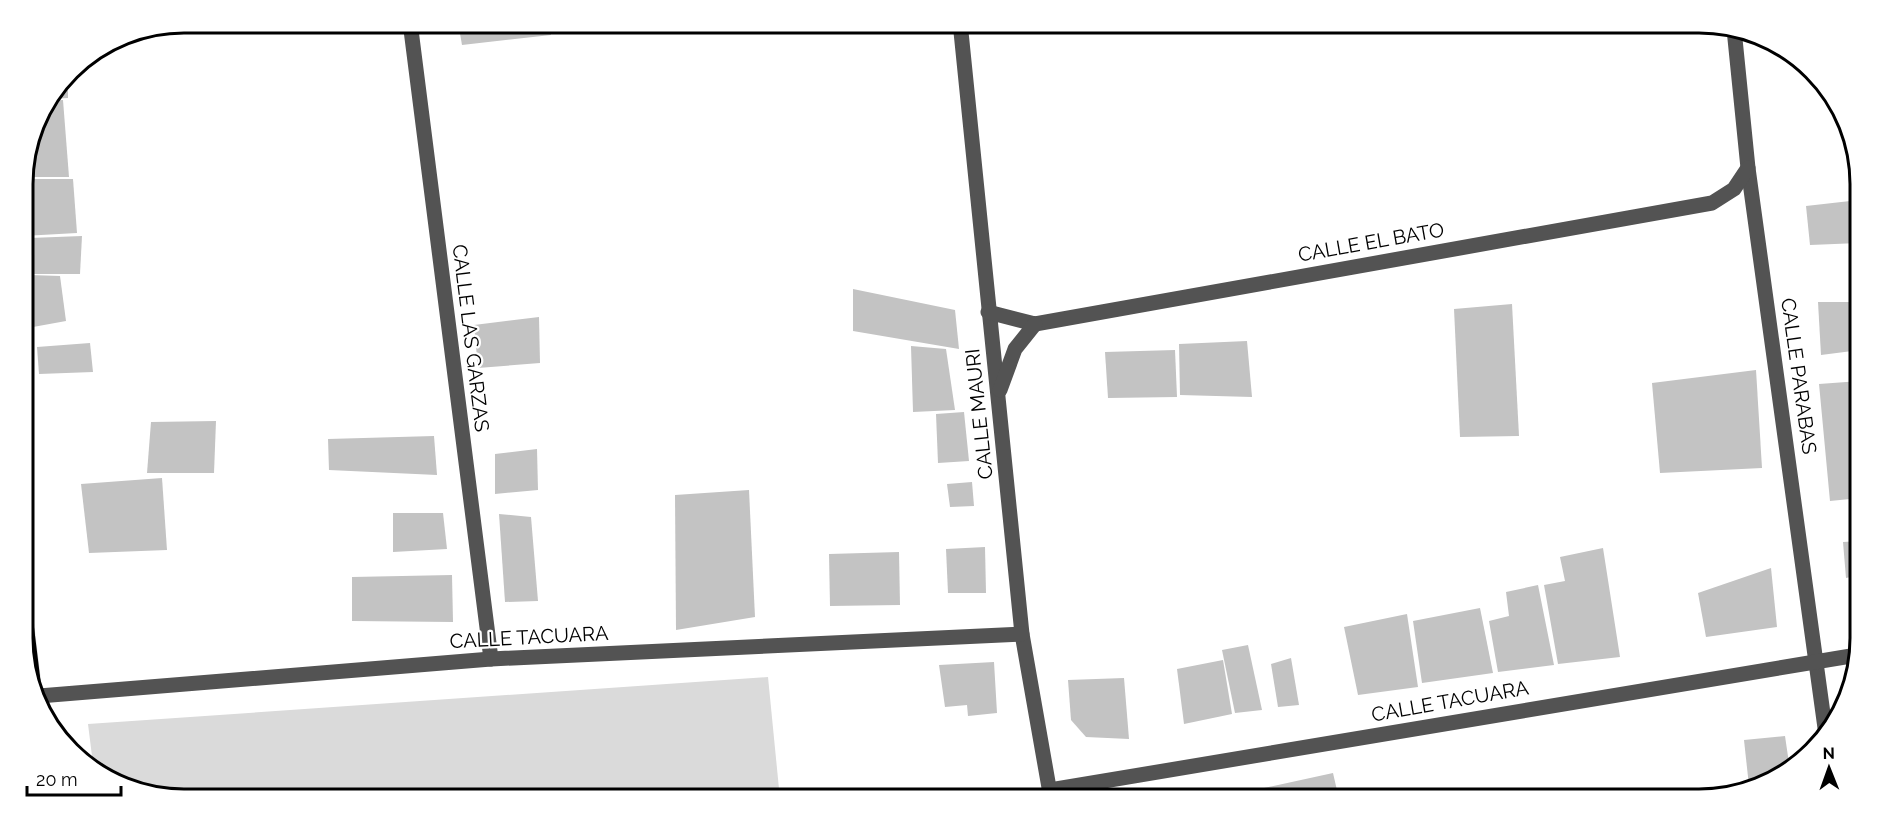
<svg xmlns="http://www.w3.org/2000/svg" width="1883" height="822" font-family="Raleway,sans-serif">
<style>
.green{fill:#dadada}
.building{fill:#c3c3c3}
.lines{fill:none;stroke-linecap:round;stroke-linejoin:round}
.major-casing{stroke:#dbdbdb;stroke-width:16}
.minor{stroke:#535353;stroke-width:15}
.major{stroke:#000;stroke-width:15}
.labels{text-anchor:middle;stroke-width:4.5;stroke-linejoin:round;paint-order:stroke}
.street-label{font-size:20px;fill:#000;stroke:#fff}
.rim{fill:none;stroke:#000;stroke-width:3}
</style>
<rect width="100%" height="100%" fill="#fff"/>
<!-- green -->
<polygon class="green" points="768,677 780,799 184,799 123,787 93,764 88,724"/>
<!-- building -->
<g class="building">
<polygon points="458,22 549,22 551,35 462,45"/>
<polygon points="68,75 68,98 49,99"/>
<polygon points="63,100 69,177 23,177 39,112 48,101"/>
<polygon points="23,179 73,179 77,233 23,236"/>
<polygon points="1859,200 1859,243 1810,245 1806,206"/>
<polygon points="82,236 80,274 34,274 30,238"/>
<polygon points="30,275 60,276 66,321 33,327"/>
<polygon points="853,289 955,310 959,349 853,331"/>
<polygon points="1818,302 1859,302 1860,350 1821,355"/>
<polygon points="1512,304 1519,436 1460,437 1454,309"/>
<polygon points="539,317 540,363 478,368 474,325"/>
<polygon points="1247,341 1252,397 1180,395 1179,344"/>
<polygon points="90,343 93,372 39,374 37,347"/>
<polygon points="911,346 946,349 955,410 913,412"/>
<polygon points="1175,350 1177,397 1108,398 1105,352"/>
<polygon points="1756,370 1762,468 1660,473 1652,383"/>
<polygon points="1860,381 1860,498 1830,501 1819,384"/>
<polygon points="964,412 969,461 938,463 936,414"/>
<polygon points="216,421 214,473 147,473 151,422"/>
<polygon points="434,436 437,475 329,470 328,439"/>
<polygon points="537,449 538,490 495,494 495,454"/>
<polygon points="162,478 167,550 89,553 81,484"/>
<polygon points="972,482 974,506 950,507 947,484"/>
<polygon points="749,490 755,617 676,630 675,495"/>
<polygon points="393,513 443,513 447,549 393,552"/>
<polygon points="499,514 531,517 538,601 505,602"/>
<polygon points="1860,541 1860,575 1846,578 1843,542"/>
<polygon points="985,547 986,593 948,593 946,549"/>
<polygon points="1603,548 1620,657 1558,664 1544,585 1565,581 1560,557"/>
<polygon points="899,552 900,605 830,606 829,554"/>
<polygon points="1771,568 1777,627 1706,637 1698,593"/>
<polygon points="452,575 453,622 352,621 352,577"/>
<polygon points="1538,585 1554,665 1498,672 1489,621 1509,616 1506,592"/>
<polygon points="1480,608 1493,673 1422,683 1413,621"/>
<polygon points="1407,614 1418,687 1358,695 1344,627"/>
<polygon points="1248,645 1262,710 1235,713 1222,650"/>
<polygon points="1291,658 1299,705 1278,707 1271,664"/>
<polygon points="1223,660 1232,714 1184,724 1177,669"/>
<polygon points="994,662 997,713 968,716 967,705 945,707 939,665"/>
<polygon points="1124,678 1129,739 1086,737 1071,720 1068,680"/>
<polygon points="1785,736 1790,770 1749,786 1744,740"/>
<polygon points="1333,773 1339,799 1266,799 1264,788"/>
<polygon points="1258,789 1260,799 1208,799 1208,798"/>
</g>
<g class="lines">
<defs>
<polyline id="major" points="24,607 33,681"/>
</defs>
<!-- major casing -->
<use href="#major" class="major-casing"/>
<!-- minor -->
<g class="minor">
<polyline points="410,22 491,659"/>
<polyline points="960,22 1022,634 1051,799"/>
<polyline points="1734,29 1748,168 1825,728"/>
<polyline points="988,312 1035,324 1712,203 1734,189 1748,168"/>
<polyline points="1000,390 1015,349 1035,324"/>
<polyline points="39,696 491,659 1022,634"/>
<polyline points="1050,790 1857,655"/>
</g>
<!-- major -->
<use href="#major" class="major"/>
</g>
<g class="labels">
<!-- street labels -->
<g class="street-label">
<text transform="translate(1371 242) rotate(-10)" y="7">CALLE EL BATO</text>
<text transform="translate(471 338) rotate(83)" y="7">CALLE LAS GARZAS</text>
<text transform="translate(1799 376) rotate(82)" y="7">CALLE PARABAS</text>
<text transform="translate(979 414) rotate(-96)" y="7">CALLE MAURI</text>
<text transform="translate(529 637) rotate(-3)" y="7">CALLE TACUARA</text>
<text transform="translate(1450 701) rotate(-10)" y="7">CALLE TACUARA</text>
</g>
</g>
<!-- crop -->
<path d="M0 0H1883V822H0ZM184 33H1699A151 151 0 0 1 1850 184V638A151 151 0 0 1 1699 789H184A151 151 0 0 1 33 638V184A151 151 0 0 1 184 33Z" fill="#fff" fill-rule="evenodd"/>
<path class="rim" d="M184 33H1699A151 151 0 0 1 1850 184V638A151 151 0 0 1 1699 789H184A151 151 0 0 1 33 638V184A151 151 0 0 1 184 33Z"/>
<!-- north arrow -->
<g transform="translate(1829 768) rotate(359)" stroke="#ffffff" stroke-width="4.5" paint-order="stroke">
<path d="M0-4.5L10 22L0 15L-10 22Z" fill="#000000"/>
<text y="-9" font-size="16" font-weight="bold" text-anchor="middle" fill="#000000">N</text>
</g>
<!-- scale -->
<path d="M27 786v9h94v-9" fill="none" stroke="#000000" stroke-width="3"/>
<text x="36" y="786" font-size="18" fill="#000000" stroke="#ffffff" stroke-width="4.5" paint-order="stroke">20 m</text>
</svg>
